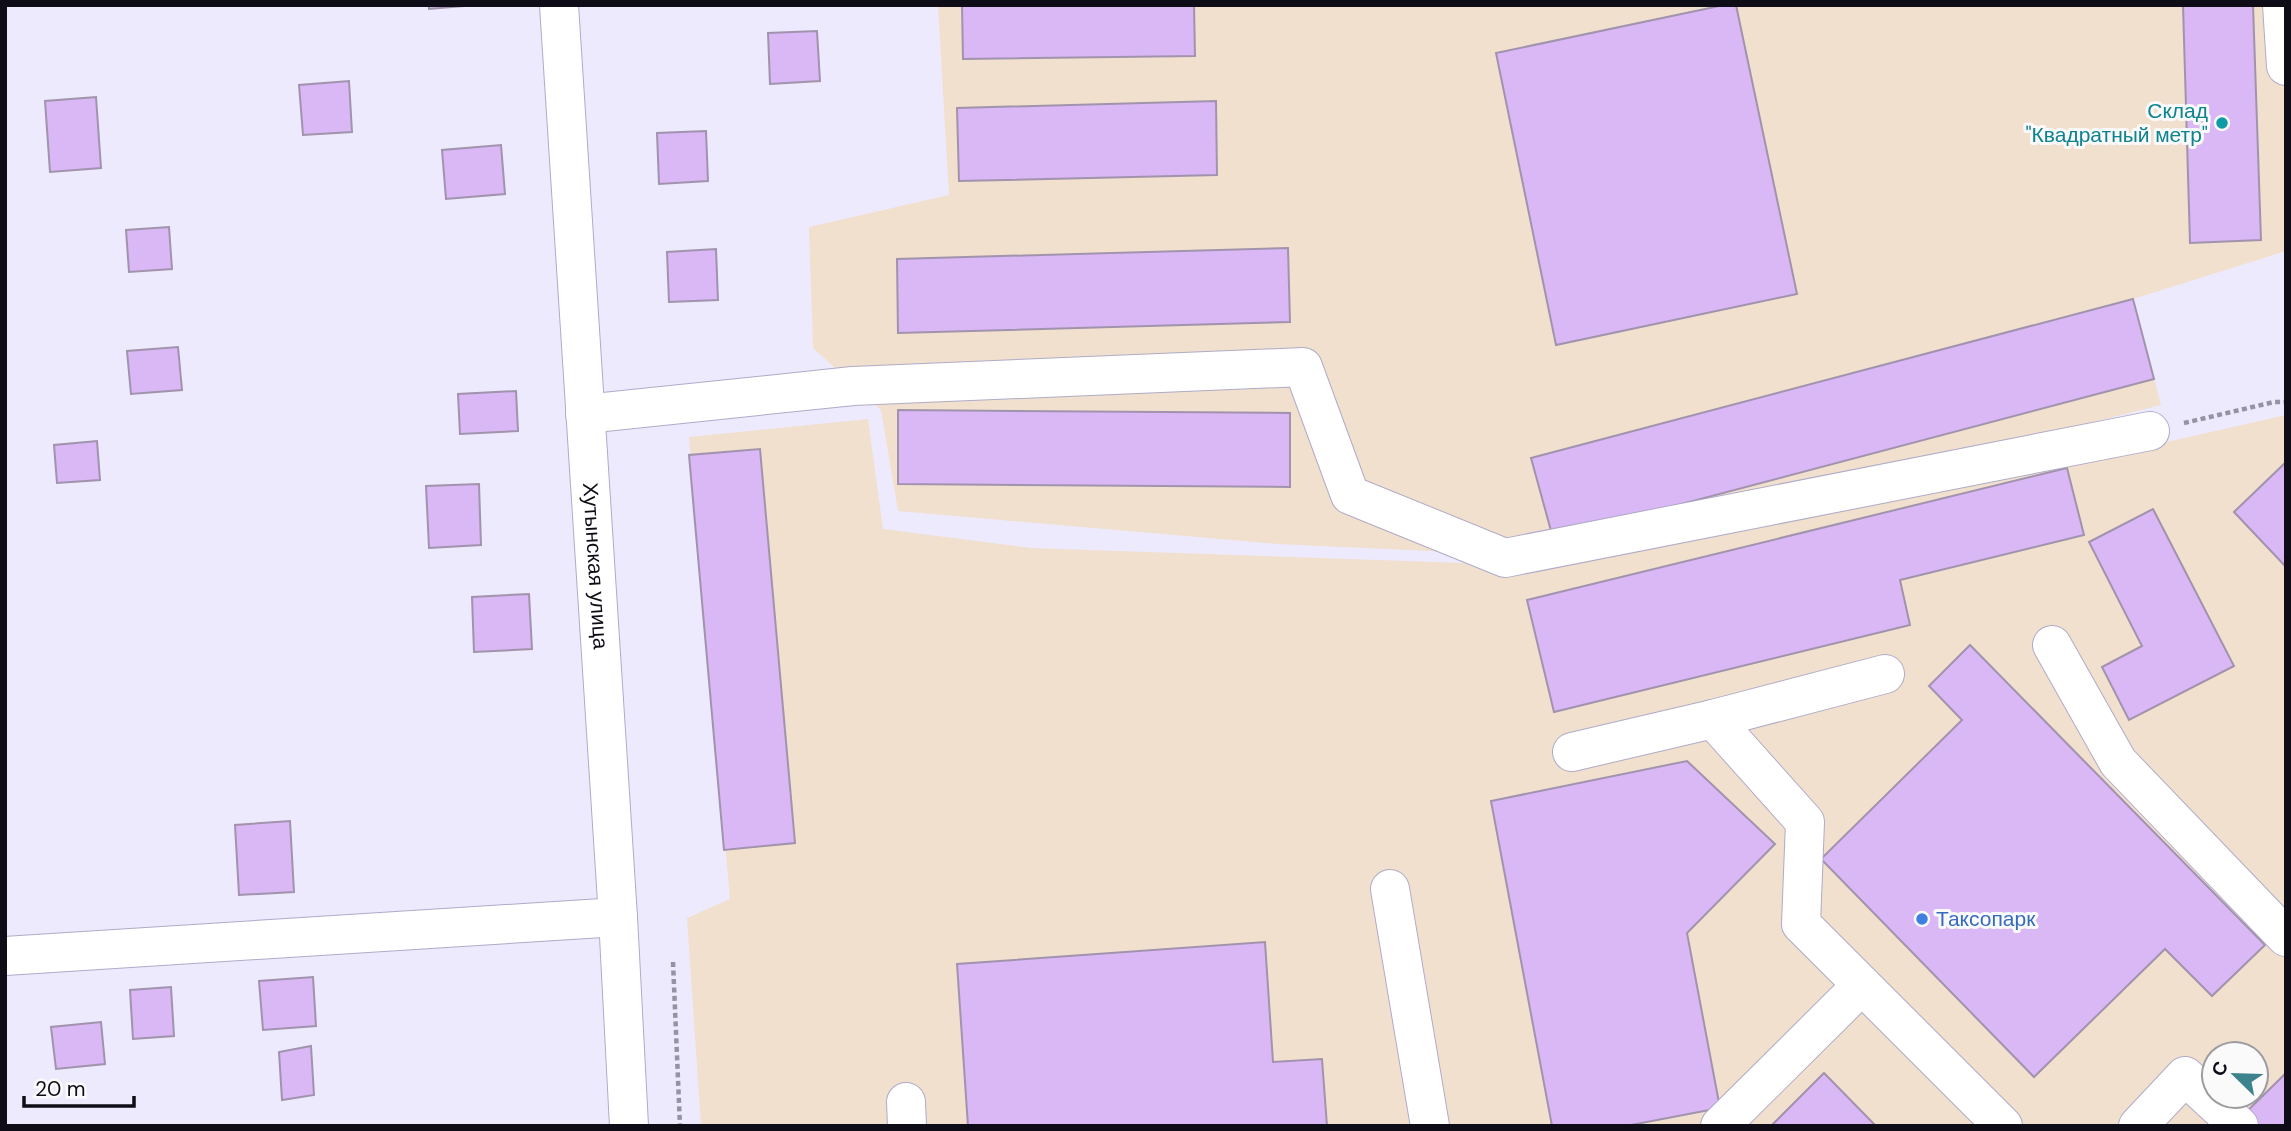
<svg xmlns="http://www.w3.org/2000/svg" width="2291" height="1131" font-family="'DM Sans',sans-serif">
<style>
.industrial{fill:#f1e0ce;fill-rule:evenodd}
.building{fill:#dab7f5;stroke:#a193ad;stroke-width:2}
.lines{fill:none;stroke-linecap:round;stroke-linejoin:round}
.minor-casing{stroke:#afabc8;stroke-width:40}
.path{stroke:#9593a2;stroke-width:4.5;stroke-dasharray:5 3.5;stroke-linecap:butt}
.minor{stroke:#fff;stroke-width:38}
.culture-dot{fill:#0f9aa8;stroke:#fafafa;stroke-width:2.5}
.shop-dot{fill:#3f7fe0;stroke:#fafafa;stroke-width:2.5}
.labels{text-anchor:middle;stroke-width:6;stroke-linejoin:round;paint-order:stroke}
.culture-label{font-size:21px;fill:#0d838f;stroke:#fafafa;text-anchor:end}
.street-label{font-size:21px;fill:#0e0c16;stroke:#fafafa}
.shop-label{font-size:21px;fill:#366cbe;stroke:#fafafa;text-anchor:start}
</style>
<rect width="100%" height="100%" fill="#edeafd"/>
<!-- industrial -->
<g class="industrial">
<polygon points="938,5 2286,5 2286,251 2133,299 2161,405 1558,557 1278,544 898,511 881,410 813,348 809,227 949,195"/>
<path d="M2286 415V1126H701L687 918 730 899 689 437 868 419 883 529 1031 548 1464 563 1500 577 1785 517 2158 444ZM2214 1054H2256V1096H2214Z"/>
</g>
<!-- building -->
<g class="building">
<polygon points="429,5 476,5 429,9"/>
<polygon points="962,5 1194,5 1195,56 963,59"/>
<polygon points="1724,5 1736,5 1797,294 1556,345 1496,53"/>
<polygon points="2183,5 2253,5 2261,240 2190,243"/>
<polygon points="817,31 820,81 770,84 768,33"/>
<polygon points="349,81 352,132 303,135 299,85"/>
<polygon points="96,97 101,168 50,172 45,101"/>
<polygon points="1216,101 1217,175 959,181 957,108"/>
<polygon points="706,131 708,181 659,184 657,133"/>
<polygon points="501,145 505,194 446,199 442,150"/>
<polygon points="169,227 172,269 129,272 126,230"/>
<polygon points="1288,248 1290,322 898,333 897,259"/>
<polygon points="716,249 718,300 669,302 667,252"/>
<polygon points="2133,299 2154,379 1553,538 1531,458"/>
<polygon points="178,347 182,390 131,394 127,351"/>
<polygon points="516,391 518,431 460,434 458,394"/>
<polygon points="898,410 1290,413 1290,487 898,484"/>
<polygon points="97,441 100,480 57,483 54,445"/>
<polygon points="760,449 795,843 724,850 689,455"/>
<polygon points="2285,463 2286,464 2286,567 2234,512"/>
<polygon points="2067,468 2084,535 1900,580 1910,625 1554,712 1527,600"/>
<polygon points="479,484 481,545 429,548 426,486"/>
<polygon points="2153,509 2234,666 2129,720 2102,667 2142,646 2089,542"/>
<polygon points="529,594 532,649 474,652 472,597"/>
<polygon points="1970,645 2265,945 2212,996 2165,949 2034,1077 1821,859 1962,720 1929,686"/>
<polygon points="1687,761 1775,844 1687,933 1720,1108 1626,1126 1552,1126 1491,801"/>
<polygon points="290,821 294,892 239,895 235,825"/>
<polygon points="1265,942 1273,1062 1322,1059 1327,1126 968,1126 957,964"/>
<polygon points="313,977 316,1026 263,1030 259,981"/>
<polygon points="171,987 174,1036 133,1039 130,990"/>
<polygon points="101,1022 105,1064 56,1069 51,1027"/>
<polygon points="311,1046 314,1095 282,1100 279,1052"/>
<polygon points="1824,1073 1876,1126 1771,1126"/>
<polygon points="2286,1073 2286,1126 2232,1126"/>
</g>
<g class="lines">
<defs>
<g id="minor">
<path id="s1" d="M559 5 618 917 629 1126"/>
<polyline points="2282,5 2286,66"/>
<polyline points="585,414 853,386 1303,367 1350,495 1505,558 2150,431"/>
<polyline points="2052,645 2118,762 2286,937"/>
<polyline points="1713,719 1805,822 1801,924 2003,1126"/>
<polyline points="1572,752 1713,719 1885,674"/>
<polyline points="1390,889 1430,1126"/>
<polyline points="5,956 618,917"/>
<polyline points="906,1102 907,1126"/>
<polyline points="1720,1126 1862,985"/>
<polyline points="2138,1126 2185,1076 2239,1126"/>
</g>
</defs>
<!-- minor casing -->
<use href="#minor" class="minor-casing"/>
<!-- path -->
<g class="path">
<polyline points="2184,423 2274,402 2286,402"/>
<polyline points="673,962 680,1126"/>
</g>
<!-- minor -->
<use href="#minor" class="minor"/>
</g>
<!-- markers -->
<circle class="culture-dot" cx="2222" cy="123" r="7"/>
<circle class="shop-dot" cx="1922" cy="919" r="7"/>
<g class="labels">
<!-- culture labels -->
<g class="culture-label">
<text x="2208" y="118">Склад<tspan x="2208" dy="24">"Квадратный метр"</tspan></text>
</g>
<!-- street labels -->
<g class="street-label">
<text dy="7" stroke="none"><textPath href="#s1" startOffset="562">Хутынская улица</textPath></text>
</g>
<!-- shop labels -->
<g class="shop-label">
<text x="1936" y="926">Таксопарк</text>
</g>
</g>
<!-- border -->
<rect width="2291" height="1131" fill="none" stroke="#0e0c16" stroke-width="14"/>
<!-- north arrow -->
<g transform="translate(2235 1075) rotate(293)"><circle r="33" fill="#fafafa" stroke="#9c9b9f" stroke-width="2"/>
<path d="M0-5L12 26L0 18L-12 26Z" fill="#3d838d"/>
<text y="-10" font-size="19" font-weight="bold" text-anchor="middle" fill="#0e0c16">С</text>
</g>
<!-- scale -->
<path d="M24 1096v10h110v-10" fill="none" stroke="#0e0c16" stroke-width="3.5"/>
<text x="35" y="1096" font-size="21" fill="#0e0c16" stroke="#fafafa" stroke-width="5" paint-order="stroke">20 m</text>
</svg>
